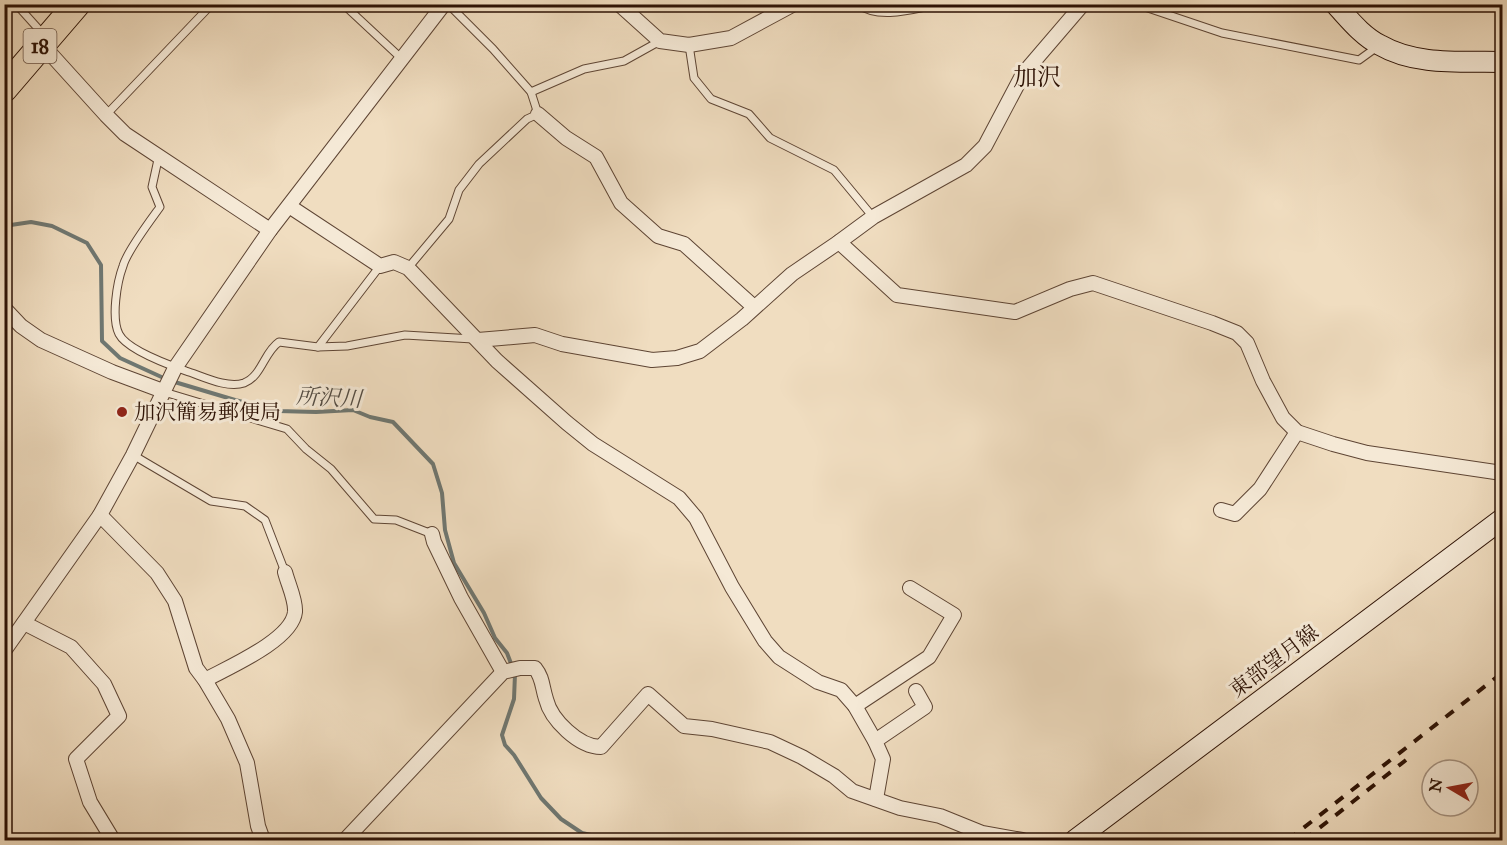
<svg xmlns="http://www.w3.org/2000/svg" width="1507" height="845" font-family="'IM FELL Great Primer','Noto Serif JP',serif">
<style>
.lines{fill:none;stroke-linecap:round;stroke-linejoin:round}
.stream{stroke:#6f7771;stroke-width:4}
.lane-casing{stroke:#5e4534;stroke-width:9}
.street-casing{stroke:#5e4534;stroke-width:16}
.secondary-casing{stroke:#2d1205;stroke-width:22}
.highway-casing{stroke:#2d1205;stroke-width:28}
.lane{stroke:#f5e9d6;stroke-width:7}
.street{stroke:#f5e9d6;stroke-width:14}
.secondary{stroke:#f5e9d6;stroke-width:20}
.highway{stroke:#f0ddc0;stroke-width:26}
.rail{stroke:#2d1205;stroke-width:4;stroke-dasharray:10 10;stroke-linecap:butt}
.poi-dot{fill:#8f2418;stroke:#f5e9d6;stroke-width:2}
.labels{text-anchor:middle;stroke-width:6;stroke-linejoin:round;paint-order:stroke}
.shield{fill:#f5e9d6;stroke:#695244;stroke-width:1.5}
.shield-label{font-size:20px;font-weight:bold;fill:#2d1205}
.poi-label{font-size:21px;fill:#2d1205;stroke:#f5e9d6;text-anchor:start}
.street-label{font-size:21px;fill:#2d1205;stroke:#f5e9d6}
.water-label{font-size:22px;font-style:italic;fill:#544d44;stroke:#f5e9d6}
.quarter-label{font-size:24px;fill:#2d1205;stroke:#f5e9d6}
</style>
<rect width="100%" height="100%" fill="#f0ddc0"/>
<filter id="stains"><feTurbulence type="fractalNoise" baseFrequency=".00333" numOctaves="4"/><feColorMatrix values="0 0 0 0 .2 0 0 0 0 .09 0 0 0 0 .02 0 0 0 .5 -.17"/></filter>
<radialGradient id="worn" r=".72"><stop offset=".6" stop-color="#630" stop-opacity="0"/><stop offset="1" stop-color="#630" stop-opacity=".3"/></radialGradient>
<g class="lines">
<!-- stream -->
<g class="stream">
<polyline points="4,226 31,222 52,226 87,243 101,265 102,341 120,358 168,380 235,400 278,411 316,412 353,410 370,417 393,422 433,464 442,493 445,530 454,563 484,613 495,638 507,653 515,674 514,699 502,735 505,745 514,755 541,798 561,819 582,833 613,840"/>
<polyline points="639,840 641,840"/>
</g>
<defs>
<g id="lane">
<polyline points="16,4 43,34"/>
<polyline points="343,4 402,59"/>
<path d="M858 4C879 21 917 8 941 4"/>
<polyline points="1136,4 1222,33 1359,60 1377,47"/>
<polyline points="689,45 694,78 711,99 749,114 770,138 834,170 873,217"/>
<polyline points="531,92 584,69 624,61 660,41"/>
<polyline points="106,115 212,4"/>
<path d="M159 155 152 187 160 207C150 221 127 251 123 266 117 282 111 318 119 334 127 350 169 365 186 371 202 376 227 389 244 383 262 376 264 352 279 342L318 347 380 266"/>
<polyline points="408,268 449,219 459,190 479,164 527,119 538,114 531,92 493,49 448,4"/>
<polyline points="318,347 347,346 405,335 473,339"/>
<polyline points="164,392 287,429 306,449 331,469 374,519 396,520 432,534"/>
<polyline points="133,455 211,501 245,506 265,520 285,572"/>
</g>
<g id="street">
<polyline points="619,4 660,41 689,45 731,38 794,4"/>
<polyline points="47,38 48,51 106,115 125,134 270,230"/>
<polyline points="538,114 566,138 596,157 621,203 658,236 684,244 754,307"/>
<polyline points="289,206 380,266 394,262 408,268 497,361 567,423 593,444 679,498 696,518 732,587 765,641 779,657 818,682 841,690 855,706 875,741 883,759 876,799"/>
<polyline points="839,242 897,295 1015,312 1070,289 1093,283 1212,323 1237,333 1247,343 1263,381 1283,418 1297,432 1333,444 1367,453 1502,473"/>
<polyline points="4,308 21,326 41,340 112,372 163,391"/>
<polyline points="478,340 535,335 562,344 652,360 677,358 700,351 742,319 792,274 839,242 873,217 966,165 985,146 1023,74 1083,4"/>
<polyline points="1221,510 1235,514 1260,489 1297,432"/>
<polyline points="100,515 157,573 175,601 196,668 205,680 228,719 247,763 258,826 263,840"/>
<polyline points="432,534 434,542 461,598 503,672"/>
<polyline points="24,623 71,647 104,684 119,716 76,759 90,802 113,840"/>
<polyline points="4,651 100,515 133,455 175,368 270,230 444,4"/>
<path d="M205 680C229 667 292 640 295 612 296 600 288 584 285 572"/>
<polyline points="855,706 929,657 954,615 910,588"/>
<polyline points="875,741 925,707 916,691"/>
<path d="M345 840 503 672 520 668H535C543 678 542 687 546 699 551 720 579 747 601 747L648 694 684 726 712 729 770 742 802 757 834 776 852 791 900 808 940 816 982 833 1022 840"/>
</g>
<g id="secondary">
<path d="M1335 4C1349 19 1362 36 1380 45 1416 66 1462 61 1502 62"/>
<polyline points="1075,840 1502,519"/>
</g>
<polyline id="highway" points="4,89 77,4"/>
</defs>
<!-- lane casing -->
<use href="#lane" class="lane-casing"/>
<!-- street casing -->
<use href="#street" class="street-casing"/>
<!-- secondary casing -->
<use href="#secondary" class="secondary-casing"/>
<!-- highway casing -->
<use href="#highway" class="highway-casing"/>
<!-- lane -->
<use href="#lane" class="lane"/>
<!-- street -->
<use href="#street" class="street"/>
<!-- secondary -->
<use href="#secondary" class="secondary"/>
<!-- highway -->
<use href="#highway" class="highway"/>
<!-- rail -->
<g class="rail">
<polyline points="1288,840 1502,673"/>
<polyline points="1304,840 1406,760"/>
</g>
</g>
<!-- markers -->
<circle class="poi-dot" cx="122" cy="412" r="6"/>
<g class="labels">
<!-- shield labels -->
<rect class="shield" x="23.5" y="29" width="33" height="34" rx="4.5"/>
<g class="shield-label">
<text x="40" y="53">18</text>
</g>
<!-- poi labels -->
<g class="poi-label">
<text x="134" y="419">加沢簡易郵便局</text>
</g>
<!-- street labels -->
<g class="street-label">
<text transform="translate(1274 661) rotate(-37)" y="7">東部望月線</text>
</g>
<!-- water labels -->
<g class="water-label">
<text transform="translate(329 397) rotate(3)" y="8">所沢川</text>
</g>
<!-- quarter labels -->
<g class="quarter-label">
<text x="1037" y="85">加沢</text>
</g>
</g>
<!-- margin -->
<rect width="1507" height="845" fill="none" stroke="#f0ddc0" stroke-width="24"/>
<rect x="6" y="6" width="1495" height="833" fill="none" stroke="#2d1205" stroke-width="3"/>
<rect x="12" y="12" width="1483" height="821" fill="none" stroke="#2d1205" stroke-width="1.5"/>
<!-- north arrow -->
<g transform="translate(1450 788) rotate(280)"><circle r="28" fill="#f5e9d6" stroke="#a59382" stroke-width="1.5"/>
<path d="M0-4.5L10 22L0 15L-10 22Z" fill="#8f2418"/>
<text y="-9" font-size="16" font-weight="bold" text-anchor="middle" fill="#2d1205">N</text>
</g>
<rect width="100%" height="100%" filter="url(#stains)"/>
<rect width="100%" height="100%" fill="url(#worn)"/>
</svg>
